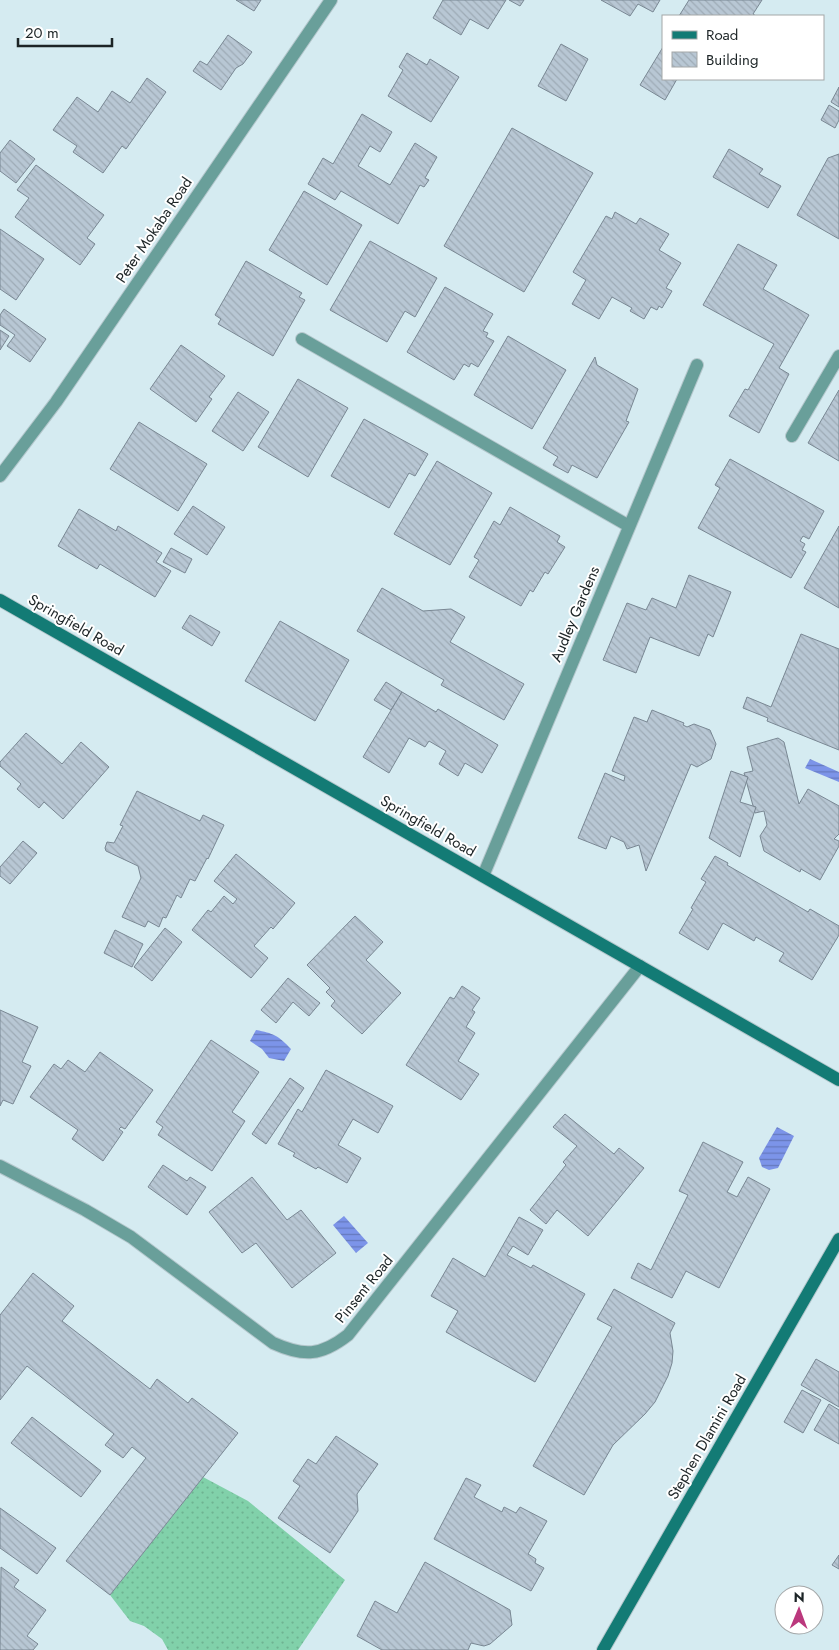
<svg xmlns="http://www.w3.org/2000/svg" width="839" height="1650" font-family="Jost,sans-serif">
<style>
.grass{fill:url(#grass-dots)}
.water{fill:url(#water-rules)}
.building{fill:url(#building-back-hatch);stroke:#798793}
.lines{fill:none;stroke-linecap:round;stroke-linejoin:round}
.lane-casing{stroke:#b4c7cc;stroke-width:14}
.street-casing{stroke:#b4c7cc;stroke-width:14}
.secondary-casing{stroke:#b4c7cc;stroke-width:14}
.lane{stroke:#699f9a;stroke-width:12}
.street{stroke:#699f9a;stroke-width:12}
.secondary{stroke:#137b75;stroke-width:12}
.labels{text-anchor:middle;stroke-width:4;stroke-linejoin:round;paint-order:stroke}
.street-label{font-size:15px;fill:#1c2426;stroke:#fff}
</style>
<defs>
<pattern id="grass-dots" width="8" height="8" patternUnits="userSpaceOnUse" patternTransform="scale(1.25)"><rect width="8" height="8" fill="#81d1aa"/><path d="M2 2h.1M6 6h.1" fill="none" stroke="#6fb392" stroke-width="1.8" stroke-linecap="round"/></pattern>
<pattern id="water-rules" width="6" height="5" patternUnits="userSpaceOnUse" patternTransform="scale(1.25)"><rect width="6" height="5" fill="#7c94e9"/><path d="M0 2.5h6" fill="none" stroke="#6579bd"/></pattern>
<pattern id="building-back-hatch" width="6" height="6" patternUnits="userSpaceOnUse" patternTransform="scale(1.25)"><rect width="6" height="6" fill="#b8c7d4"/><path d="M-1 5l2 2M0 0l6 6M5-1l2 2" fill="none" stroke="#9eabb6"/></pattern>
</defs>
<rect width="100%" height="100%" fill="#d5ebf1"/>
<!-- grass -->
<polygon class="grass" points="203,1477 248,1501 345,1580 298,1650 168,1650 162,1639 144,1626 130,1621 110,1595"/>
<!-- water -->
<g class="water">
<polygon points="810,759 839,772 839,782 805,768"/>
<path d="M256 1030C273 1033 279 1036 291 1049L284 1061 269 1058 262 1049 250 1041Z"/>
<polygon points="777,1127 794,1136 778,1168 769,1170 762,1167 759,1158"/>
<polygon points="344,1216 368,1243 356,1253 333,1225"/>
</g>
<!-- building -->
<g class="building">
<polygon points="236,0 261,0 254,11"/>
<polygon points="443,0 506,0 488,29 470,19 461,35 433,18"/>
<polygon points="509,0 524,0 520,6"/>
<polygon points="601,0 660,0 653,12 638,4 630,16"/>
<polygon points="689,0 762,0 753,14 756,16 679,16"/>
<polygon points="228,35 252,52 243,64 236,68 221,90 193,71 200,61 207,65"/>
<polygon points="561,44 588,59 566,101 538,86"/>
<polygon points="663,47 663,79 677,79 665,100 640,85"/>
<polygon points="407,53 427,65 430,59 459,77 431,122 388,96 403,70 399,67"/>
<polygon points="147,78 166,92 126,149 122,146 103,173 73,152 77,146 53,130 77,97 98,112 112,91 130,103"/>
<polygon points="839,87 839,107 831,102"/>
<polygon points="829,105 839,111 839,120 835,128 821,120"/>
<polygon points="362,114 392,132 380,152 370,146 358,166 390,185 415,143 437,157 425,178 429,180 424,187 420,185 398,224 341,191 335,200 308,184 323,158 333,164"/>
<polygon points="512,128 593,173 524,292 444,246"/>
<polygon points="10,140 35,159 16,183 0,171 0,153"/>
<polygon points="729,149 763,169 759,174 781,186 768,208 713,177"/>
<polygon points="839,154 839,239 797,215 828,158"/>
<polygon points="36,165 104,215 87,238 95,244 80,265 15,217 29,198 17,190"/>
<polygon points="304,191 362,225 327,285 269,250"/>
<polygon points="615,212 636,224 640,218 669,234 659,250 681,263 666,288 672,291 662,308 659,306 657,310 651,307 644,319 630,311 632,308 612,297 599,319 572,304 586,280 573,272 606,216 612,219"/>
<polygon points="0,229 44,259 16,300 0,289"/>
<polygon points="370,241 437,278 415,317 405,311 387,342 330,310"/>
<polygon points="738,244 777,265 763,289 809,315 779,368 789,374 759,433 729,416 745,389 748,390 774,344 703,305"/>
<polygon points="246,261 302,293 299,297 305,300 273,356 218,324 221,319 215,315"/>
<polygon points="445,287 493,314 483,331 488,333 486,337 494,341 478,367 471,363 469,367 464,364 454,380 407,352"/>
<polygon points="4,309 46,339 30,362 7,346 15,335 0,325 0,315"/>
<polygon points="0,330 9,336 0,350"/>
<polygon points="508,336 566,370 532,429 474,395"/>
<polygon points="181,345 225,376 209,397 212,399 196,422 150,389"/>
<polygon points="595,357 597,365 638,389 626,421 629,422 597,478 572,465 568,473 553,465 558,457 543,448"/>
<polygon points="298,379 348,408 308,477 258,447"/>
<polygon points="839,390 839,461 808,443"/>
<polygon points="238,392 269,412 243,451 212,431"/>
<polygon points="364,419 428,454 415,476 409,473 389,508 331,476"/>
<polygon points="139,422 207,464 178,511 110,469"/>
<polygon points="730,459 824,511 809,539 803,536 800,541 805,544 802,550 806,552 791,578 698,528 720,488 715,485"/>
<polygon points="437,461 492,493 450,565 394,534"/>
<polygon points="193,506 225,527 207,555 174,534"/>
<polygon points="510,507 560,536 557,542 565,547 548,574 545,572 533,592 530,590 521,606 469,577 479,560 474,557 494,521 500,525"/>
<polygon points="79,509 116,531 118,526 162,553 156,562 171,571 155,597 100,564 97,569 58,546"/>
<polygon points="839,526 839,608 804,588"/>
<polygon points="171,548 192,559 185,573 163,562"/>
<polygon points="689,575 731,592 713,637 708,634 699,656 650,637 636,673 603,660 627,603 646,610 652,598 676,608"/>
<polygon points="382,588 423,611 451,609 465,617 450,642 524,684 504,720 441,685 444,680 357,631"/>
<polygon points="190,615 220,632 212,646 182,628"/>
<polygon points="280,621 349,660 315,721 245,681"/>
<polygon points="801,634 839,649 839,750 767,721 768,718 743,708 747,697 771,707"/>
<polygon points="386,682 402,692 391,710 374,700"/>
<polygon points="402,692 436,712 438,709 498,745 482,773 465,763 458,776 439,764 446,751 429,741 425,747 409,738 389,773 363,757"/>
<polygon points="652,710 684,723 683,725 687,727 694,724 710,730 716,744 711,759 697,767 691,764 646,871 639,845 627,849 624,842 611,836 606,849 578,838 605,773 624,781 625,776 612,771 634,717 647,722"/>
<polygon points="26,733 62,764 81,742 109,767 63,819 44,802 39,808 17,789 21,784 0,766 0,762"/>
<polygon points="778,738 784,742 799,804 808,789 839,806 839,834 834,839 839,841 839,846 820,880 801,869 800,872 764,851 760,836 767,825 764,811 755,813 744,773 753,771 747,747"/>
<polygon points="731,771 748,777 740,802 756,807 740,857 709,838"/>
<polygon points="137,791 200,821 203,815 224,825 208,859 207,858 195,881 190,879 181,898 177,895 166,918 163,917 159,927 148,921 145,927 122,917 141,878 138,866 106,851 105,848 107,842 114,843 123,826 120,825"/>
<polygon points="23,841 37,853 10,884 0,876 0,867"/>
<polygon points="236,854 295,903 273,929 271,927 254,946 268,958 251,978 192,930 208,910 211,912 224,896 233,904 237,899 214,881"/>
<polygon points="715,856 728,863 727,865 808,912 810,909 839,926 839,935 812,980 779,961 784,953 756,937 754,941 723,923 708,950 679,933 693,909 691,908 706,882 701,879"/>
<polygon points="355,916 383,942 366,960 401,993 362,1034 331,1006 335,1001 326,992 330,988 307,965"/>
<polygon points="165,928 182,942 152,981 134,967"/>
<polygon points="115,930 143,944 132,967 104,953"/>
<polygon points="288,978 320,1003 309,1016 293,1002 276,1023 261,1010"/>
<polygon points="462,986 480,998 472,1010 475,1012 466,1027 475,1033 458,1061 479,1074 461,1100 406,1065 450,997 454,999"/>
<polygon points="0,1010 38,1027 22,1062 31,1066 13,1104 3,1100 0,1106"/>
<polygon points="211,1040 259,1072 232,1112 245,1121 212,1171 158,1135 163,1127 156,1122"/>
<polygon points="100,1052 153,1090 125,1129 121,1127 119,1129 123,1132 103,1161 72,1139 78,1130 30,1097 54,1064 61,1069 68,1060 85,1072"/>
<polygon points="326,1070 393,1106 378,1133 353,1119 338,1145 361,1158 347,1183 318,1167 316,1169 293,1156 295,1153 278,1144 298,1109 302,1112"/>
<polygon points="290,1078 304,1088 266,1144 252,1134"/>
<polygon points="565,1114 614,1154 619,1148 644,1168 588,1236 557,1210 546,1224 530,1210 566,1165 563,1162 577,1146 553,1127"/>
<polygon points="703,1142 743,1162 727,1192 737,1197 748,1177 770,1189 719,1288 686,1271 672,1298 631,1278 638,1263 651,1270 688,1195 679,1191"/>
<polygon points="163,1165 187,1181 190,1177 206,1187 187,1215 148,1187"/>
<polygon points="252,1177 287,1220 301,1210 336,1253 292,1288 256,1243 242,1253 209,1212"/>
<polygon points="519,1217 543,1230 528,1255 513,1246 507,1255 531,1268 533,1265 585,1294 535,1382 446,1332 458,1311 431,1296 453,1258 485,1277"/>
<polygon points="33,1273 74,1306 62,1321 150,1389 157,1379 188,1403 192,1398 238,1433 110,1595 66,1561 146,1458 132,1447 123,1458 105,1445 114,1434 27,1366 0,1400 0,1315"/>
<polygon points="614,1289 675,1323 670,1333 673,1351 672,1363 668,1376 655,1402 645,1414 613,1445 584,1495 533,1466 612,1327 597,1319"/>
<polygon points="816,1359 839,1372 839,1407 801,1385"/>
<polygon points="802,1390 821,1400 803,1433 784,1422"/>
<polygon points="829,1404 839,1410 839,1444 814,1430"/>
<polygon points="32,1417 101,1471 81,1497 11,1443"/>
<polygon points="336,1436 378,1464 357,1494 358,1511 330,1553 278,1518 300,1486 293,1481 308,1459 316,1464"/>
<polygon points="466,1478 481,1485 474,1497 502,1512 504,1507 516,1513 520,1507 547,1521 528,1554 536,1559 535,1563 544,1568 531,1591 434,1539"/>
<polygon points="0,1508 56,1548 37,1574 0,1548"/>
<polygon points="839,1555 839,1569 832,1565"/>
<polygon points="425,1562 510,1610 512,1625 490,1644 484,1646 471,1643 468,1650 382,1650 357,1636 375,1601 397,1613"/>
<polygon points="1,1567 19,1580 14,1587 46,1610 27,1636 38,1644 33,1650 0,1650"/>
</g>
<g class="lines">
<defs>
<g id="lane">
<polyline points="302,339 629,526"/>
<polyline points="792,436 839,356"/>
</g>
<g id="street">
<polyline points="0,476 56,402 331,0"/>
<polyline points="483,876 697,365"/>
<path d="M0 1166 85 1210 131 1237 273 1343C304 1357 321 1356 348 1335L640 966"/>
</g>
<g id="secondary">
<polyline points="0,600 839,1080"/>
<polyline points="603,1650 839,1239"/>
</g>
</defs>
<!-- lane casing -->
<use href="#lane" class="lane-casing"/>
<!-- street casing -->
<use href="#street" class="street-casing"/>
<!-- secondary casing -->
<use href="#secondary" class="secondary-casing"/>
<!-- lane -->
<use href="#lane" class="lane"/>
<!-- street -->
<use href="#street" class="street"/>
<!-- secondary -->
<use href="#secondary" class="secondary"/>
</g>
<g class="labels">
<!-- street labels -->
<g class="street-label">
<text transform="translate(154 230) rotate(-56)" y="5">Peter Mokaba Road</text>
<text transform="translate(575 614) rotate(-67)" y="5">Audley Gardens</text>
<text transform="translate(76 625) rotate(30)" y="5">Springfield Road</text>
<text transform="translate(428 826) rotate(30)" y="5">Springfield Road</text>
<text transform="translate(364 1289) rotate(-51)" y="5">Pinsent Road</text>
<text transform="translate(707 1437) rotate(-60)" y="5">Stephen Dlamini Road</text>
</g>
</g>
<!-- legend -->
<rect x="662" y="15" width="162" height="65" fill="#ffffff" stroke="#a4a7a8"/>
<rect x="672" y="31" width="25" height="8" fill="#137b75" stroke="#a4a7a8"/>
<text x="706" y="40" font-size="15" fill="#1c2426">Road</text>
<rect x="672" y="52" width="25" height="15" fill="url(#building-back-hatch)" stroke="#a4a7a8"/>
<text x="706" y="65" font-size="15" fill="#1c2426">Building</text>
<!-- north arrow -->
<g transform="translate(799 1610) rotate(1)"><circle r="24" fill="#ffffff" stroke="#a4a7a8"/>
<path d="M0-4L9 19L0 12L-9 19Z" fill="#bb387d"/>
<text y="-8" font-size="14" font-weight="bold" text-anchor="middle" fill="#1c2426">N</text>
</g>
<!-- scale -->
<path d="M18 38v8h94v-8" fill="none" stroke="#1c2426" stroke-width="2.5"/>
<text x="25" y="38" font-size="15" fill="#1c2426" stroke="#ffffff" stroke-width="4" paint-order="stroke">20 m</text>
</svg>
